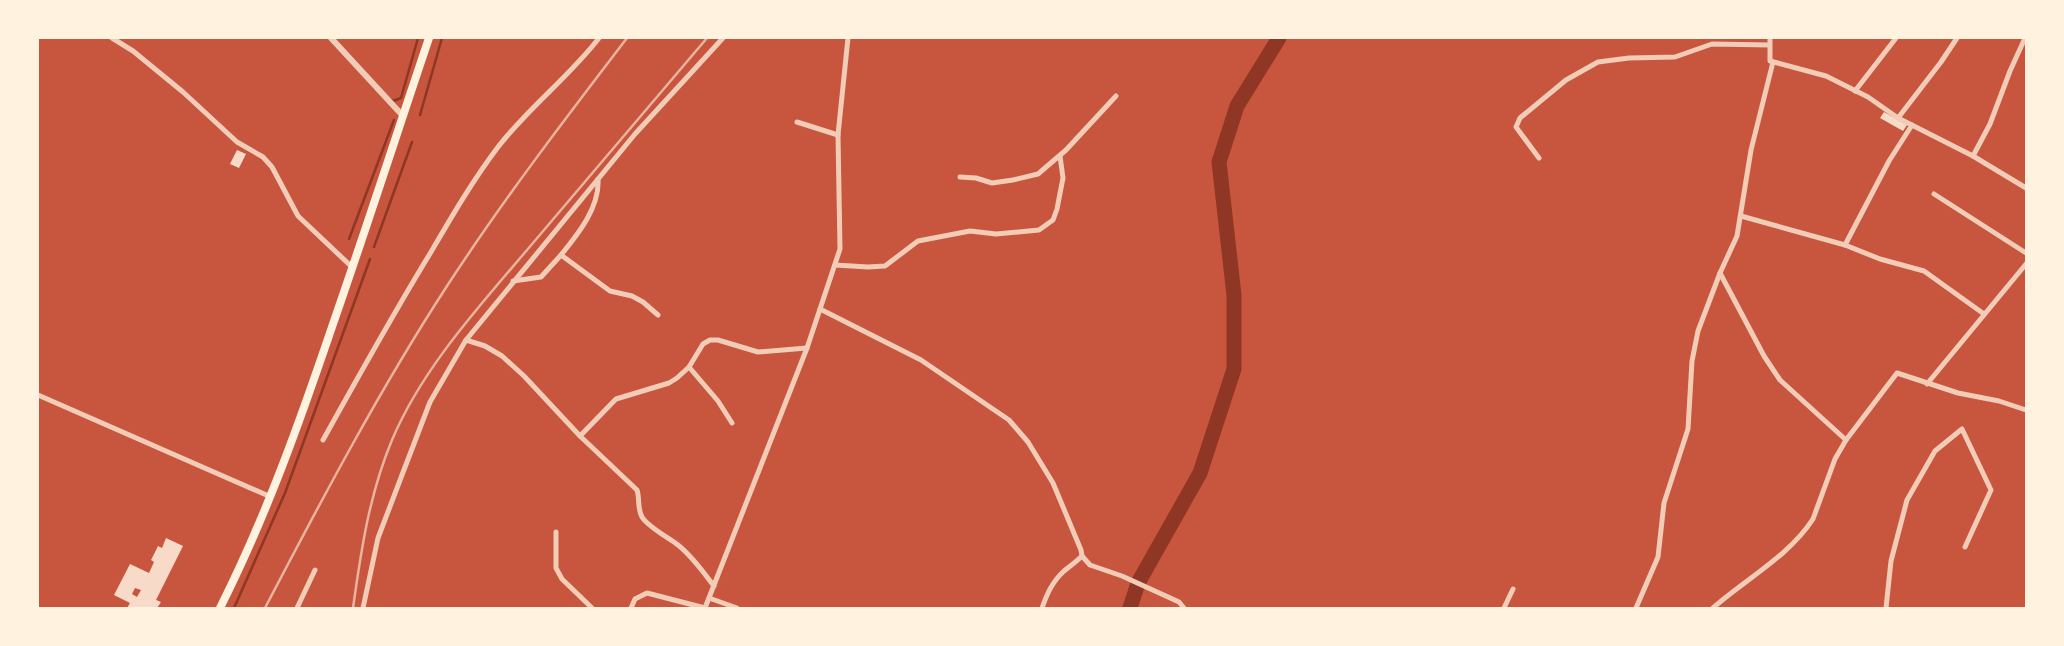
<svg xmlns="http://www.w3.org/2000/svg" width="2064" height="646" font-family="'Varela Round',sans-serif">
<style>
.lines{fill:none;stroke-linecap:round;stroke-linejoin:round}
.stream{stroke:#8f3625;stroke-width:2.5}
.river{stroke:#8f3625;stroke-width:15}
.building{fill:#f7dbc8;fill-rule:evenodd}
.minor{stroke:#f1ccb7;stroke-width:5}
.tertiary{stroke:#f1ccb7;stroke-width:6}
.primary{stroke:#fff3e0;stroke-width:8}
.rail{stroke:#e9b49f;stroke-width:2.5}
</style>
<rect width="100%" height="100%" fill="#c8553d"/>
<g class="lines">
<!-- stream -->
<g class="stream">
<polyline points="391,100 393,101 401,98 418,38"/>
<polyline points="420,115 442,38"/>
<polyline points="349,239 394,120"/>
<polyline points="374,247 412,142"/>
<polyline points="234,608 285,493 370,259"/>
</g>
<!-- river -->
<polyline class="river" points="1130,608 1138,583 1200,473 1234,369 1234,295 1219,162 1237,106 1279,38"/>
</g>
<!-- building -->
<g class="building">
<polygon points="1884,112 1907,125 1903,131 1880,118"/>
<polygon points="237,150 246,154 239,168 230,164"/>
<path d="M166 538 183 546 156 600 161 602 157 608H127L130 603 114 595 130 564 149 573 154 562 151 560 158 546 162 548ZM135 588 141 590 137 597 132 594Z"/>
</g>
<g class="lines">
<!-- minor -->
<g class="minor">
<polyline points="112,38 133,51 183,92 237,142 263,157 272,167 298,216 353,268"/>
<polyline points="1770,38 1770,61 1826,76 1868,97 1898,118 1973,156 2026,188"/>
<polyline points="1855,91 1896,38"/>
<polyline points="1898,118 1941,62 1957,38"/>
<polyline points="797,122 838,135"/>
<polyline points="1912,125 1889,161 1845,245 1880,259 1924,271 1984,314"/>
<polyline points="1973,156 1990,124 2010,71 2025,38"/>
<polyline points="1539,158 1516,127 1520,118 1566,80 1598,62 1629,58 1675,57 1712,44 1769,45"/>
<polyline points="960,177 976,178 992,183 1013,180 1038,174 1066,150 1116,96"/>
<polyline points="1934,194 2026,253"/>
<polyline points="1741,216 1845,245"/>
<path d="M561 255C578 234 600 207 598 179"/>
<polyline points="835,265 868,267 885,266 918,241 970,231 996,234 1039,230 1053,220 1057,209 1063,178 1060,156"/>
<polyline points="1720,273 1764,356 1780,380 1846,440"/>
<polyline points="513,281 541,277 561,255 610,291 632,296 643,302 658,315"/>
<path d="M820 309 921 360 1009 420 1028 442 1053 483 1081 550 1082 556C1076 562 1070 566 1064 571 1052 582 1047 594 1042 608"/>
<path d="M466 340 485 346 502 356 524 376 580 436 637 490C640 499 637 508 642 517 648 527 669 538 678 545 693 557 703 572 714 586"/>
<polyline points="689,367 718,401 732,423"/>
<polyline points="1927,384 2026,264"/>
<polyline points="38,395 271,497"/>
<polyline points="580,436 616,399 669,383 677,378 689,367 703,344 710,340 718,340 758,352 807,348"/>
<path d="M323 440C358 377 393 314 431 252 452 216 473 180 498 147 529 107 569 77 599 38"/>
<polyline points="556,532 556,568 562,579 592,608"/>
<polyline points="1082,556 1090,565 1122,576 1179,602 1184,608"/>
<polyline points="709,598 737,608"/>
<polyline points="297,608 315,570"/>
<polyline points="363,608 378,538 402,475 430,402 466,340 635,134 723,38"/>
<polyline points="631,608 635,599 647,593 705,608"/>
<polyline points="705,608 807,348 840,249 838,135 848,38"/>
<polyline points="1504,608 1513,589"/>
<polyline points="1636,608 1658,557 1664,503 1688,429 1692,361 1698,331 1720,273 1737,236 1751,150 1773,62"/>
<path d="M1713 608C1746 579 1789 556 1813 519L1835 459 1846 440 1897 373 1958 393 1999 401 2026 410"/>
<polyline points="1886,608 1891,561 1907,500 1935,451 1962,429 1991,490 1965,547"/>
</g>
<!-- tertiary -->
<polyline class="tertiary" points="331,38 403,116"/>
<!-- primary -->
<path class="primary" d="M220 608C266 517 300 421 333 324 366 229 397 133 429 38"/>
<!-- rail -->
<g class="rail">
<path d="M265 608C322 499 380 389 447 286 503 200 565 119 627 38"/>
<path d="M353 608C361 551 369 495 392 440 422 369 477 309 527 250 587 179 647 108 707 38"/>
</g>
</g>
<!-- border -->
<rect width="2064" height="646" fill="none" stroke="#fff3e0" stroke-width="78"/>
</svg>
